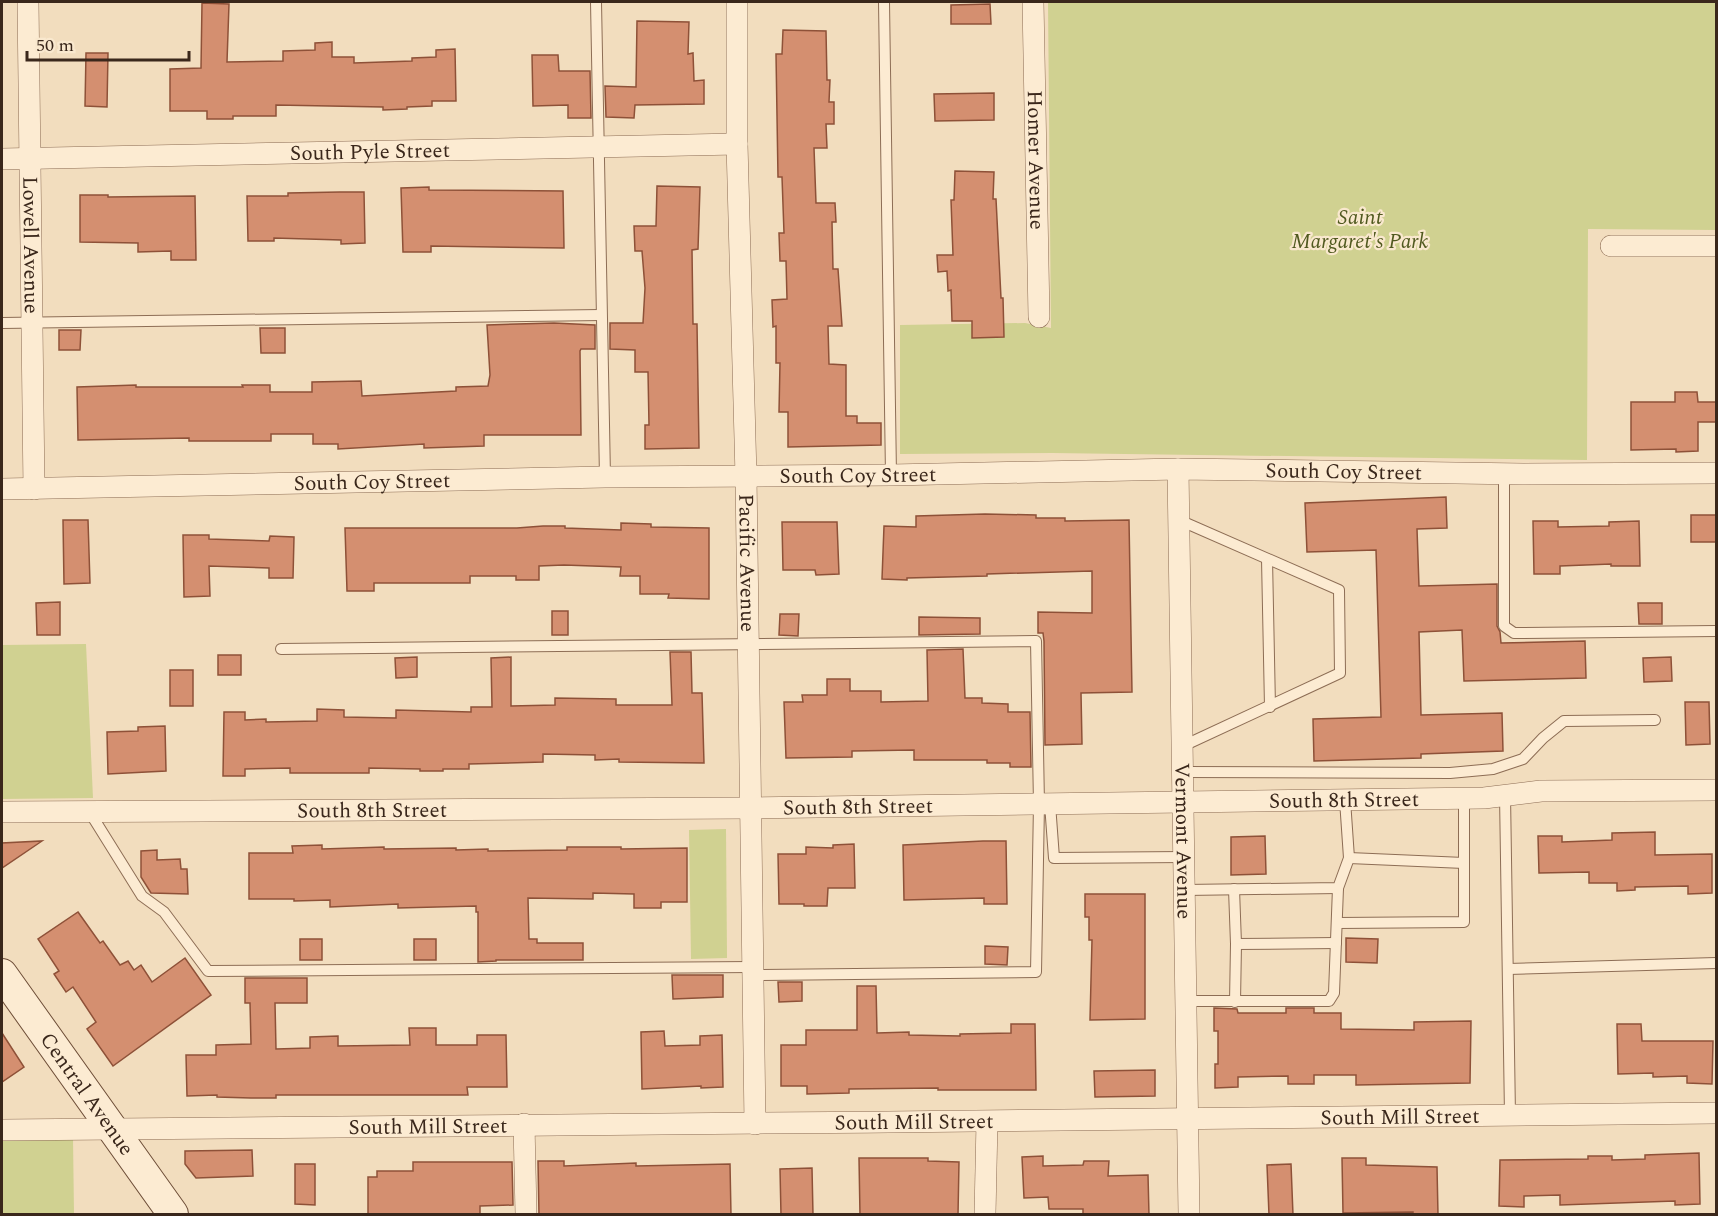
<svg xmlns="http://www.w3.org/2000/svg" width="1718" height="1216" font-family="Spectral,serif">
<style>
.green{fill:#d0d191}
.building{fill:#d48f70;stroke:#8e5138;stroke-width:1.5}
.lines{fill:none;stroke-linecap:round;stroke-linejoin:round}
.lane-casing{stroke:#8d6d55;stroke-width:12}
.street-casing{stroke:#8d6d55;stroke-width:22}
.secondary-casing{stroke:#6e4e38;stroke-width:32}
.lane{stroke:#fcebd2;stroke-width:10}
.street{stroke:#fcebd2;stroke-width:21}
.secondary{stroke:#fcebd2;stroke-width:30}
.labels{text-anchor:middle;stroke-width:4.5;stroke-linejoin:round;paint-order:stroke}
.street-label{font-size:21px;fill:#3a271b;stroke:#f9e8ce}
.park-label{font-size:21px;font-style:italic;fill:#50591f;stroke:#f9e8ce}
</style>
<rect width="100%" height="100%" fill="#f2ddbe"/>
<!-- green -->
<g class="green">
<polygon points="1048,2 1716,2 1716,230 1588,229 1587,460 1052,453 900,454 900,325 1025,323 1051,328"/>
<polygon points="86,644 93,798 2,799 2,645"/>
<polygon points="726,829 727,958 691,959 689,830"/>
<polygon points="73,1138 74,1214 2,1214 2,1139"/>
</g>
<!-- building -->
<g class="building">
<polygon points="202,3 229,4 227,62 283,61 283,51 315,50 315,43 332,42 332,57 354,57 354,63 412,61 412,58 436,57 436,50 455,49 456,101 432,101 432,106 407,107 407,109 383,110 383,107 276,105 276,116 233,116 233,119 207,119 207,111 170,111 170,69 201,68"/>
<polygon points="990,4 991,24 951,24 951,5"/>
<polygon points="637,21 689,22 688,54 693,53 694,81 704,80 704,104 635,105 634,118 606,117 605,86 636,87"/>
<polygon points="783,30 826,31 827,80 830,80 829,102 834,102 834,124 826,124 827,148 814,148 816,203 835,203 836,222 832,222 833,269 838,269 842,326 828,326 829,364 846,365 846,416 857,416 857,423 881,423 881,445 788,447 788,412 779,412 780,363 776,363 776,326 773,327 772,300 787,299 786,261 780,261 779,233 784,233 782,177 778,177 776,54 782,54"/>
<polygon points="86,53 108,53 107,107 85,106"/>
<polygon points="532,55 558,55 559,71 590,71 591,118 568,118 568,105 533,106"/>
<polygon points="994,93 994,120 935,121 934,94"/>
<polygon points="955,171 994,172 993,199 996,199 1001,298 1003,298 1004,337 972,338 972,321 952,321 951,290 948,291 947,271 938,272 937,255 953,255 951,200 954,200"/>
<polygon points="657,186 700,187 698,249 692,250 693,324 697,324 699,448 645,449 645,425 649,425 648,372 635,372 635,350 610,349 610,323 643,323 645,288 642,251 635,251 634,226 656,226"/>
<polygon points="429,187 429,190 563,191 564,248 431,246 431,252 403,252 401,188"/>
<polygon points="340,192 364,192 365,243 341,244 341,240 274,238 274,241 248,241 247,196 288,196 288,193"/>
<polygon points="80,195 108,195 108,197 195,196 196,260 171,260 171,251 138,252 138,243 80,242"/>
<polygon points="554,323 595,325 595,349 581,349 580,351 581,435 484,435 484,446 424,448 424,444 338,449 338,444 313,444 313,434 271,434 271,441 189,441 189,438 78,440 77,387 136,385 136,387 243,387 242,385 270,385 270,392 312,392 312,382 361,381 362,396 456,391 456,387 488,386 490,375 487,325"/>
<polygon points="260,328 285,328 285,353 261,353"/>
<polygon points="59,330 81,330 80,350 59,350"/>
<polygon points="1675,392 1697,392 1698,402 1716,402 1716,422 1698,422 1698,451 1676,452 1676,449 1631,450 1631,402 1675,402"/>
<polygon points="1446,497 1447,528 1417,529 1419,586 1497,584 1497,626 1500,632 1501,643 1585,641 1586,678 1464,681 1462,630 1419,632 1421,715 1502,713 1503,751 1421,754 1421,758 1314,761 1313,719 1381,717 1376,550 1307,552 1305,503"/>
<polygon points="985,514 1036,515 1036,518 1065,518 1065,521 1129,520 1132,692 1081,693 1082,744 1045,745 1044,641 1043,633 1038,633 1038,612 1092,613 1092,571 987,574 987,576 907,578 907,580 882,579 884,526 916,527 916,516"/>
<rect x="1691" y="515" width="25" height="27"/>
<polygon points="63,520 88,520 90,583 64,584"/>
<polygon points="1533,521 1558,521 1558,527 1609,526 1609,522 1639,521 1640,566 1611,566 1611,564 1560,566 1560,574 1534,574"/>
<polygon points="782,522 837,522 839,574 816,575 815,570 783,570"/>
<polygon points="621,523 651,524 651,527 709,528 709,599 668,598 669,594 640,594 640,576 620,576 621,567 564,565 539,566 539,580 516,580 516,576 470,576 470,583 374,583 374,591 347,591 345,528 517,528 543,526 565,526 565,528 621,530"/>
<polygon points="183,535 209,535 209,539 269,541 270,536 294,537 293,578 269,578 269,568 209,566 210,596 184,597"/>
<polygon points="60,602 60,635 37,635 36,603"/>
<polygon points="1638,603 1662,603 1662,624 1639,624"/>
<rect x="552" y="611" width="16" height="24"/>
<polygon points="780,614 799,614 798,636 779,635"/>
<polygon points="919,617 980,618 980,634 919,635"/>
<polygon points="963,649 965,698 982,698 982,703 1008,704 1008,712 1030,712 1031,767 1010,767 1010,763 987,763 987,760 914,760 914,750 852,751 852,757 786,758 784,702 803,702 802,695 827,695 827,679 850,679 850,691 881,691 881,702 928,701 927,650"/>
<polygon points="670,652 691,652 692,693 702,693 704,763 619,762 619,759 595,760 595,755 543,754 543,762 469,764 469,769 443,769 443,771 420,771 420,769 369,768 369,773 290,773 290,768 245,769 245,776 223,776 224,712 245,712 245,720 266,719 266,722 317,721 317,709 344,710 344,717 396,718 396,710 471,712 471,707 492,707 491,658 511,657 511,706 555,705 555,698 616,699 616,705 672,705"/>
<rect x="218" y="655" width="23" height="20"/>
<polygon points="417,657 417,677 396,678 395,658"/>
<polygon points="1671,657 1672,681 1644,682 1643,658"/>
<rect x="170" y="670" width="23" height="36"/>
<polygon points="1685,702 1709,702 1710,744 1686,745"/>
<polygon points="165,726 166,771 108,774 107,732 138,731 138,727"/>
<polygon points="1655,832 1655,855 1712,854 1712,893 1688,894 1688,886 1635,887 1635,890 1617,891 1617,883 1589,883 1589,872 1539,873 1538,836 1562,836 1562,842 1612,840 1612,833"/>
<polygon points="1265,836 1266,874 1231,875 1231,837"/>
<polygon points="42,841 2,868 2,843"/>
<polygon points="983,841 1006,841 1007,904 984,904 984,898 904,900 903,845"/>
<polygon points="854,844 855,888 828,888 827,906 804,906 804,904 779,904 778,854 806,854 806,847 833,848 833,845"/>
<polygon points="322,845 322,849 384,847 384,849 456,848 456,850 488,849 488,851 567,850 567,847 621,847 621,849 687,848 687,902 661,902 661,908 634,908 634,894 593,893 593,899 528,898 529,939 537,939 537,943 583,943 583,960 496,960 496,961 478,962 478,912 476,912 476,906 398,908 398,904 330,907 330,900 294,901 294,899 249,899 249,853 293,853 292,846"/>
<polygon points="157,850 157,860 180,859 181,869 187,869 188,894 151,893 141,877 141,851"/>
<polygon points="1085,894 1145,894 1145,1019 1090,1020 1092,940 1089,940 1089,917 1085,917"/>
<polygon points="78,912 100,943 103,941 120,965 128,961 134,970 141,965 152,982 185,958 211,995 113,1066 87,1029 96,1022 73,987 66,992 54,974 59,971 38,939"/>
<polygon points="1346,938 1378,939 1377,963 1346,962"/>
<rect x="300" y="939" width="22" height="21"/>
<rect x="414" y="939" width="22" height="21"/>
<polygon points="985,946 1008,947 1007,965 985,964"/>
<polygon points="672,975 723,975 723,997 673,999"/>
<polygon points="245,978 307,978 307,1003 275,1003 276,1049 310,1048 310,1037 338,1036 338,1046 410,1045 409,1028 436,1028 436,1045 477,1045 477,1035 506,1035 507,1087 467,1087 468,1095 276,1095 276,1098 251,1098 217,1097 217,1095 187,1096 186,1055 216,1055 216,1045 251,1044 250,1003 245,1003"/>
<polygon points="778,982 802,982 802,1001 779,1002"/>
<polygon points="857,986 876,986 877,1033 909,1032 909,1035 960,1036 960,1034 1011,1033 1011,1024 1035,1024 1036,1090 938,1090 938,1088 849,1089 849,1093 807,1094 807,1086 781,1086 781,1045 806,1045 806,1030 857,1030"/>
<polygon points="1214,1008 1237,1009 1238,1013 1286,1013 1286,1008 1314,1008 1314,1013 1341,1013 1341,1029 1414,1030 1414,1022 1471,1021 1470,1083 1356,1085 1356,1075 1314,1075 1314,1084 1288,1084 1288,1076 1238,1077 1238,1087 1215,1088 1215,1064 1218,1064 1218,1031 1214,1031"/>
<polygon points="1617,1024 1641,1024 1642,1041 1713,1041 1712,1084 1687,1083 1687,1076 1653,1077 1653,1073 1618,1074"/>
<polygon points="664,1031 665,1046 700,1045 700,1036 722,1035 723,1087 701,1088 701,1086 642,1089 641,1032"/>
<polygon points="2,1033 24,1067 2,1082"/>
<polygon points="1155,1070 1155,1096 1095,1097 1094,1071"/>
<polygon points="252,1150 253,1176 196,1178 185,1164 185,1151"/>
<polygon points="1699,1153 1700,1204 1675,1205 1675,1201 1560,1205 1560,1195 1524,1196 1524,1207 1499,1206 1500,1160 1588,1159 1588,1156 1612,1156 1612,1160 1645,1159 1645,1155"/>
<polygon points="1043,1156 1043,1166 1083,1165 1084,1161 1109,1161 1108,1176 1148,1175 1149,1215 1083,1214 1083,1209 1049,1209 1048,1197 1024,1198 1022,1157"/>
<polygon points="859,1158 928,1158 928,1161 959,1162 958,1215 860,1215"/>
<polygon points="1342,1158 1366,1158 1366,1165 1437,1167 1438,1215 1413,1215 1413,1212 1343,1213"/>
<polygon points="538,1161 564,1161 564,1166 636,1163 636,1166 730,1164 731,1215 539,1215"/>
<polygon points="413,1162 512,1162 513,1205 480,1206 480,1215 368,1215 368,1177 377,1177 377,1171 413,1171"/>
<polygon points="295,1164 315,1164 315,1205 295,1204"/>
<polygon points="1291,1164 1293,1215 1269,1215 1267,1165"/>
<polygon points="812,1168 813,1215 781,1215 780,1169"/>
</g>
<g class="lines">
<defs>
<g id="lane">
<polyline points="596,2 605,477"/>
<polyline points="884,2 891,475"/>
<polyline points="2,323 601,315"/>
<polyline points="1504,474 1504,626 1514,633 1716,631"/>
<polyline points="1179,520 1339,590 1340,673 1183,746"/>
<polyline points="1267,559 1270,707"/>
<polyline points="281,649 1036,641 1039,804 1036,972 753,975"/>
<polyline points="1184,772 1450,773 1493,769 1523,759 1543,738 1564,721 1655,720"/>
<polyline points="1505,795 1510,1115"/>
<polyline points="1050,804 1054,858 1185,857"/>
<polyline points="89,811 142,896 164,912 208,971 753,967"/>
<polyline points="1349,858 1464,863"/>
<polyline points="1234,889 1236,944"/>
<polyline points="1185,890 1338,888 1349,858 1345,800"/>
<polyline points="1338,923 1464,922 1464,798"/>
<polyline points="1508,969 1716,963"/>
<polyline points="1187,1001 1329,1001 1334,993 1338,888"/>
<polyline points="1235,1002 1236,944 1336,943"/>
</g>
<g id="street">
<path id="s1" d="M28 2 34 489"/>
<path id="s2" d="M737 2V144L746 476 755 1124"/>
<path id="s3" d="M1033 2 1039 317"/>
<path id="s4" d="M2 159 737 144"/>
<polyline points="1611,246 1716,246"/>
<path id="s5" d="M1178 469 1189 1214"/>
<path id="s6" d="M2 489 605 477 891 475 1178 469 1523 474 1716 473"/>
<path id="s7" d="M2 812 750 808 1184 802 1484 798 1541 791 1716 790"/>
<polyline points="524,1124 526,1214"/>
<path id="s8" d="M2 1130C573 1125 1145 1120 1716 1113"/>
<polyline points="985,1214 987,1122"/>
</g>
<g id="secondary">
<path id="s9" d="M2 974 173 1214"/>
</g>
</defs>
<!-- lane casing -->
<use href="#lane" class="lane-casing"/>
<!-- street casing -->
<use href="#street" class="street-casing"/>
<!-- secondary casing -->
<use href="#secondary" class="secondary-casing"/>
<!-- lane -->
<use href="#lane" class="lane"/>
<!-- street -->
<use href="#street" class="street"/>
<!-- secondary -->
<use href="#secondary" class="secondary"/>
</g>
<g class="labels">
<!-- street labels -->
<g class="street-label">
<text dy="7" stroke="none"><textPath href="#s4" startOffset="368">South Pyle Street</textPath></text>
<text dy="7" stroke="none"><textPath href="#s3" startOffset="158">Homer Avenue</textPath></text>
<text dy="7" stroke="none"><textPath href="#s1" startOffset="243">Lowell Avenue</textPath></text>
<text dy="7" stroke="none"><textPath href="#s6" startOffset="1342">South Coy Street</textPath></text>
<text dy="7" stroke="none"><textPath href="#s6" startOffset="856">South Coy Street</textPath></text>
<text dy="7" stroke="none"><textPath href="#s6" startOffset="370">South Coy Street</textPath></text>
<text dy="7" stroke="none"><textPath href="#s2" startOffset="561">Pacific Avenue</textPath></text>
<text dy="7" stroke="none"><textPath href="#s7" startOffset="1342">South 8th Street</textPath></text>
<text dy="7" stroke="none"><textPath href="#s7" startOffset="856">South 8th Street</textPath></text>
<text dy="7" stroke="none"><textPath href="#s7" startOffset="370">South 8th Street</textPath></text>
<text dy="7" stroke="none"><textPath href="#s5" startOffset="372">Vermont Avenue</textPath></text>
<text dy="7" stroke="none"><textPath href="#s9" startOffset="147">Central Avenue</textPath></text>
<text dy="7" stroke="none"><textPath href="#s8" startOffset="1398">South Mill Street</textPath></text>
<text dy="7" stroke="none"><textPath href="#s8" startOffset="912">South Mill Street</textPath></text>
<text dy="7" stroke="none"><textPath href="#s8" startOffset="426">South Mill Street</textPath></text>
</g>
<!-- park labels -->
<g class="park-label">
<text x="1360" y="224">Saint<tspan x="1360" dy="24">Margaret's Park</tspan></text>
</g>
</g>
<!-- border -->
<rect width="1718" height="1216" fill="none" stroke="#3a271b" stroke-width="6"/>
<!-- scale -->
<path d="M27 51v9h162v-9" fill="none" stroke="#3a271b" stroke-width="3"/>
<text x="36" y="51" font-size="18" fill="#3a271b" stroke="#f9e8ce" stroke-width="4.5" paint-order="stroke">50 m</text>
</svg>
